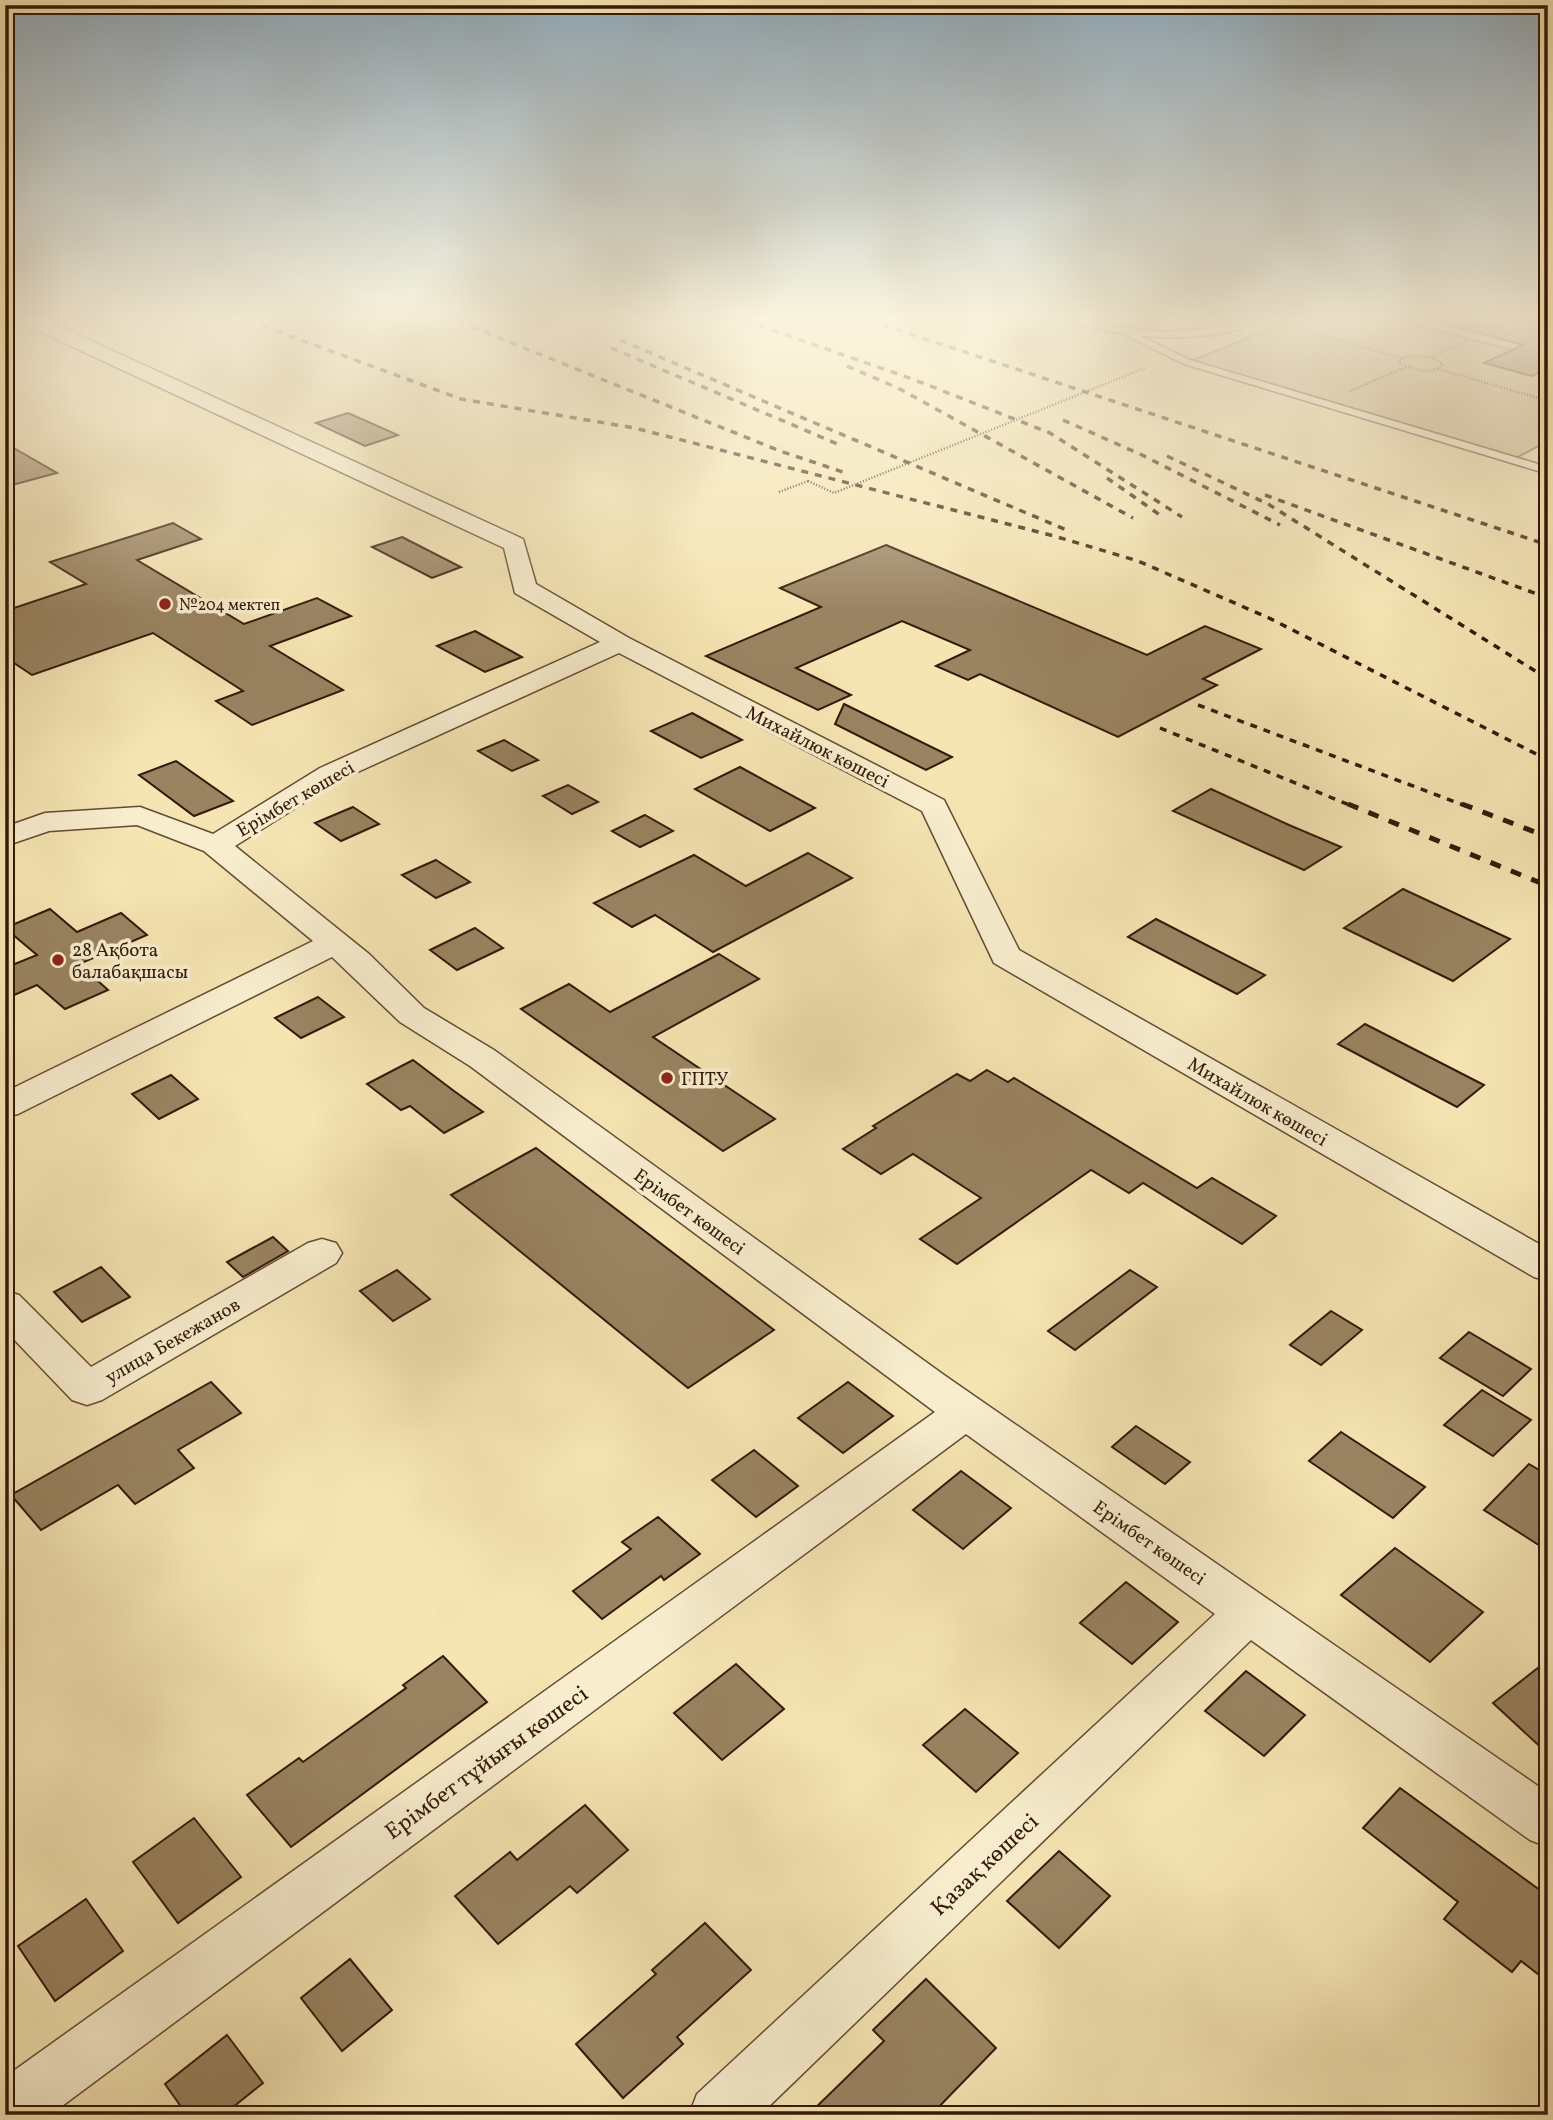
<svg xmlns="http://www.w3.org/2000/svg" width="1553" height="2120" font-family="Vollkorn,serif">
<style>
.green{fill:#d4c296;stroke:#846d50;stroke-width:2}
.building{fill:#998361;stroke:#351809;stroke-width:2}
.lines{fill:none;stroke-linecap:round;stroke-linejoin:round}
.service-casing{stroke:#654b34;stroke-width:3}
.minor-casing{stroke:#654b34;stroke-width:3}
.path{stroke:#351809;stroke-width:2.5;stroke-dasharray:1 2;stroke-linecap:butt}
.service{fill:#f8eece;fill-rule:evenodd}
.minor{fill:#f8eece;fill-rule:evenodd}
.rail-far1{stroke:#351809;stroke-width:3.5;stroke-dasharray:7 7;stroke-linecap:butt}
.rail{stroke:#351809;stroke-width:5;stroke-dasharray:11 11;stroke-linecap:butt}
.path-bridge{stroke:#351809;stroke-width:2.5;stroke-dasharray:1 2;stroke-linecap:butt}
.poi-dot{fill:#8f2418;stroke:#f8eece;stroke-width:2.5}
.labels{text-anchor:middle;stroke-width:7;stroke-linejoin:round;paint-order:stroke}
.far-poi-label{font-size:16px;fill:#351809;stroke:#f8eece;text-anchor:start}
.street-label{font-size:19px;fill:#351809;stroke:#f8eece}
.poi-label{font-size:19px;fill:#351809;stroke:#f8eece;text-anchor:start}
.near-street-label{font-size:23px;fill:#351809;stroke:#f8eece}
</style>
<rect width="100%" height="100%" fill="#f5e5b3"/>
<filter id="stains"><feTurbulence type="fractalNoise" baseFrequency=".00286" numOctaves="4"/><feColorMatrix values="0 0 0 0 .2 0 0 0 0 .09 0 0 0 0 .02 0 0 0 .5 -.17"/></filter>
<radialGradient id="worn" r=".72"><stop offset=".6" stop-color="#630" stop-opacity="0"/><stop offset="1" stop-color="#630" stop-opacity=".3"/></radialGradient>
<!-- green -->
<polygon class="green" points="1302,316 1384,316 1548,360 1548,441 1516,458 1191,361"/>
<!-- building -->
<g class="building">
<polygon points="1444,316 1515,316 1548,325 1548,368 1532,376 1484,363 1523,345 1443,323"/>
<polygon points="348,413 398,435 365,446 316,423"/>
<polygon points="5,443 57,473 5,487"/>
<polygon points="173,523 201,539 137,560 244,624 317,598 351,616 270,646 343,690 252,725 216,701 243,691 153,633 32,675 5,657 5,611 86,584 50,562"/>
<polygon points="402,537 461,567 432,578 372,547"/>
<polygon points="886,545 1147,655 1205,626 1261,649 1203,679 1217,685 1118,737 980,674 968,680 936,666 970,650 902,621 796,668 851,695 818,710 706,656 821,607 780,588"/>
<polygon points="475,631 522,657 485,672 437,646"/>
<polygon points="844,704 952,757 926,770 835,724"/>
<polygon points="692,713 742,740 701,758 651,731"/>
<polygon points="504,740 538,760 512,771 478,751"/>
<polygon points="176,761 233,801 194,816 139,775"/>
<polygon points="740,767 815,808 770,831 695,789"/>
<polygon points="568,785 598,802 572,814 543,796"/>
<polygon points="1211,789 1289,825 1341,847 1304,870 1173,811"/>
<polygon points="353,807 379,824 341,841 315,823"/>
<polygon points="645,815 673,831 640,847 612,831"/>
<polygon points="808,853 852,878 713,952 655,915 632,927 594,903 694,855 746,886"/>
<polygon points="436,860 470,882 436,898 402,875"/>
<polygon points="1403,889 1510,939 1453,981 1344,928"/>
<polygon points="50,909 77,932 121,913 147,935 79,964 108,990 65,1009 37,985 5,999 5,968 37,955 5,928"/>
<polygon points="1156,919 1265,975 1237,994 1128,937"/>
<polygon points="475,928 503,948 457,970 430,950"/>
<polygon points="719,954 759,979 653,1037 775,1119 723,1151 521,1009 569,984 610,1012"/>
<polygon points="318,997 344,1017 301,1038 275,1018"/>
<polygon points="1365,1024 1484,1085 1457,1107 1338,1044"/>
<polygon points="413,1060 454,1091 483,1112 444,1133 410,1106 401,1110 367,1084"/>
<polygon points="987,1070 1008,1082 1014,1078 1197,1188 1212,1178 1276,1216 1242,1244 1143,1183 1129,1193 1091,1170 957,1264 920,1239 981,1198 913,1154 881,1174 843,1149 876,1128 873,1126 957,1074 970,1081"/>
<polygon points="171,1075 198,1099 159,1119 132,1094"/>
<polygon points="536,1148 774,1330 688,1388 451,1195"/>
<polygon points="273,1237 288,1251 243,1277 227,1262"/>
<polygon points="101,1267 130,1297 82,1322 54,1292"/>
<polygon points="397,1270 430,1299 393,1321 360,1291"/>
<polygon points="1130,1270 1157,1287 1075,1350 1048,1331"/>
<polygon points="1331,1311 1362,1330 1321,1365 1290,1345"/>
<polygon points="1469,1332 1531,1369 1503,1396 1440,1358"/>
<polygon points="211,1382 241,1413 178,1450 194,1468 135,1504 118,1485 41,1530 11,1495"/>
<polygon points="848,1382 893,1416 843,1453 798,1418"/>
<polygon points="1482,1390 1531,1420 1493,1456 1444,1425"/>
<polygon points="1136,1426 1190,1462 1165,1484 1112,1447"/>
<polygon points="1341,1432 1425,1487 1393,1518 1309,1461"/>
<polygon points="754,1450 798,1486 756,1517 712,1480"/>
<polygon points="1529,1464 1548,1475 1548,1551 1484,1510"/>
<polygon points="961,1471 1011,1508 963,1549 913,1510"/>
<polygon points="658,1517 700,1554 664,1580 661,1576 602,1619 573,1591 631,1549 622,1542"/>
<polygon points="1395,1548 1483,1612 1430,1662 1341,1595"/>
<polygon points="1126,1582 1178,1622 1132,1664 1080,1623"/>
<polygon points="443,1656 487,1702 291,1847 247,1795 299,1758 303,1762 406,1688 403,1685"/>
<polygon points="1548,1660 1548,1754 1493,1703"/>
<polygon points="736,1664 784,1709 722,1760 674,1713"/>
<polygon points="1246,1671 1305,1715 1264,1756 1205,1711"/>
<polygon points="965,1709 1018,1753 976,1792 923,1745"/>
<polygon points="1400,1788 1548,1896 1548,1982 1521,1961 1512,1972 1444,1919 1458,1902 1363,1828"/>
<polygon points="585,1805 628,1850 577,1893 570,1886 498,1944 455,1896 510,1852 517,1860"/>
<polygon points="194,1818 241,1877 178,1923 133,1862"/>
<polygon points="1059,1851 1110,1896 1059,1948 1007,1901"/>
<polygon points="86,1899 123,1951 55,2001 18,1946"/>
<polygon points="705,1923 751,1970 677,2037 683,2044 623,2098 576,2044 656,1974 652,1970"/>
<polygon points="350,1959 392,2010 342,2051 301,1998"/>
<polygon points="926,1979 996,2048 931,2115 808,2115 884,2041 873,2030"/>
<polygon points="227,2035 263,2083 223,2115 187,2115 165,2084"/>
</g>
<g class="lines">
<defs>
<path id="service" d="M1059 316H1072L1108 326 1162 332 1216 328 1252 316H1264C1235 340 1176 338 1141 336L1190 360 1548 467V474L1184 364 1121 333 1081 325Z"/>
<g id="minor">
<polygon points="13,316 37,316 523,539 536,584 629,638 944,800 1019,950 1548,1249 1548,1281 1534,1277 994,963 922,811 619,653 340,780 235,846 369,954 424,1008 494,1050 944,1375 1548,1793 1548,1847 1530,1840 1251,1640 760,2115 689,2115 697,2094 1215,1614 966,1434 50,2115 5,2115 5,2077 935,1412 470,1066 400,1022 332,957 18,1114 5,1117 5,1092 313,941 204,851 137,825 49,831 5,846 5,827 45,813 140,807 213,834 320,768 600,642 515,593 504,548 15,320"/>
<polygon points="322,1239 336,1243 342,1253 336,1263 102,1400 87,1405 72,1400 5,1330 5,1291 19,1295 91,1367 308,1243"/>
</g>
</defs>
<!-- service casing -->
<use href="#service" class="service-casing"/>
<!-- minor casing -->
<use href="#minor" class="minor-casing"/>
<!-- path -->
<g class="path">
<polyline points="1285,325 1401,358"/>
<path d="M1415 356 1432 358 1443 364C1430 377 1413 368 1399 363L1401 358Z"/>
<polyline points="1432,357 1470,339"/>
<polyline points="1438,369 1548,401"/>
<polyline points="1350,391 1406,367"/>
<polyline points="779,492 808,481"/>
</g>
<!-- service -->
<use href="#service" class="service"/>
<!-- minor -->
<use href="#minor" class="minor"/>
<!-- rail-far1 -->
<g class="rail-far1">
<polyline points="236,316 461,399 635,428 1054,536 1138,561 1269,618 1548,760"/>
<polyline points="445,316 780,451 843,472"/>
<polyline points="732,316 915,380 1050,433 1182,517"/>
<polyline points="856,316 1548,545"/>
<polyline points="620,340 1071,532"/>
<polyline points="611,348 840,445"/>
<polyline points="847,366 900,389 1133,518"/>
<polyline points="1063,420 1142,455 1280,525"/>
<polyline points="1167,456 1268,504 1548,679"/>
<polyline points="1107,478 1160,515"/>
<polyline points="1265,495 1548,598"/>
<polyline points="1198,705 1466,806"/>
<polyline points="1160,728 1352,806"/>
</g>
<!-- rail -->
<g class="rail">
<polyline points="1348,804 1548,886"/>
<polyline points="1462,804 1548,837"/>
</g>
<!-- path-bridge -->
<polyline class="path-bridge" points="808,481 834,493 1145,368"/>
</g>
<!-- sky -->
<linearGradient id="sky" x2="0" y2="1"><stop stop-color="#93acbc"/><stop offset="0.52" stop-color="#faf3dd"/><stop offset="1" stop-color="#faf3dd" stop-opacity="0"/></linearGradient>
<rect width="1553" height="613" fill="url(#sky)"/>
<!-- markers -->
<g class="poi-dot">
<circle cx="165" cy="604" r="7"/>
<circle cx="58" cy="960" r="7"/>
<circle cx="667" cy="1078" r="7"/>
</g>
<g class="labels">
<!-- far-poi labels -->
<g class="far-poi-label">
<text x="179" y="610">№204 мектеп</text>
</g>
<!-- street labels -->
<g class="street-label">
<text transform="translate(818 746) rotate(27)" y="7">Михайлюк көшесі</text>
<text transform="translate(295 798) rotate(-30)" y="7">Ерімбет көшесі</text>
<text transform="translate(1258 1101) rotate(30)" y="7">Михайлюк көшесі</text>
<text transform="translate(690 1211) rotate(36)" y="7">Ерімбет көшесі</text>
<text transform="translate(172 1340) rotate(-30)" y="7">улица Бекежанов</text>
<text transform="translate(1150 1542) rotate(35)" y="7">Ерімбет көшесі</text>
</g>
<!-- poi labels -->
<g class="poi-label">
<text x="72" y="956">28 Ақбота<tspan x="72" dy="22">балабақшасы</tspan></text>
<text x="681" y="1085">ГПТУ</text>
</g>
<!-- near-street labels -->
<g class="near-street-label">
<text transform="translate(486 1762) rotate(-36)" y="8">Ерімбет тұйығы көшесі</text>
<text transform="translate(984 1864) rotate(-43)" y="8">Қазақ көшесі</text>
</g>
</g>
<!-- margin -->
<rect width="1553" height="2120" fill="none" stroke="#f5e5b3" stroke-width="28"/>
<rect x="7" y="7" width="1539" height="2106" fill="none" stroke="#351809" stroke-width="3.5"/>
<rect x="14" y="14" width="1525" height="2092" fill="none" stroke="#351809" stroke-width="2"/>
<rect width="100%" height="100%" filter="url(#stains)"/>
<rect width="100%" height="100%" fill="url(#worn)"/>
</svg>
